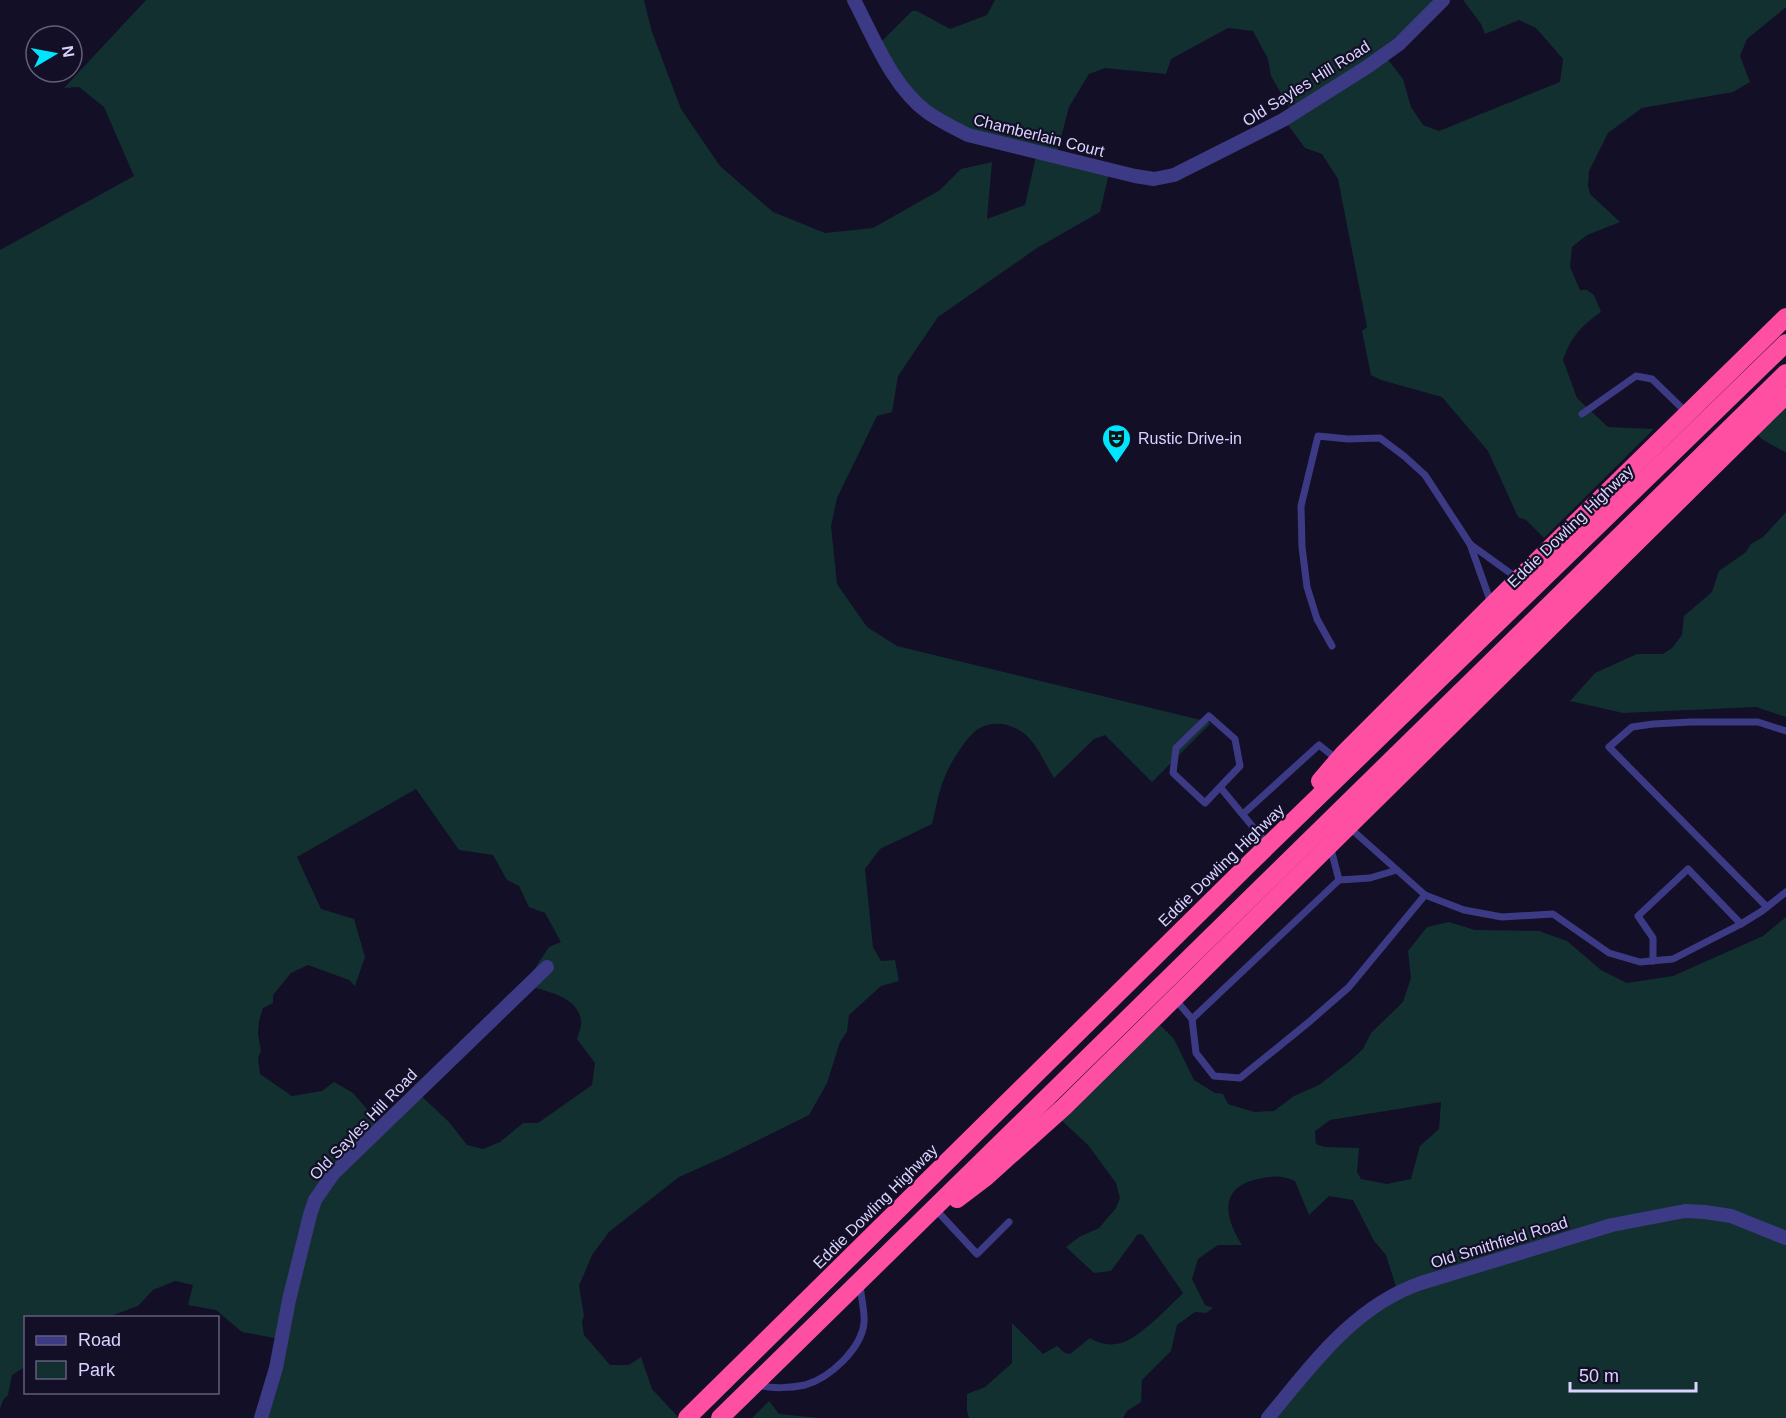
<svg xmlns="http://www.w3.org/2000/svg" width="1786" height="1418" font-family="Helvetica,sans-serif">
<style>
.green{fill:#12302f;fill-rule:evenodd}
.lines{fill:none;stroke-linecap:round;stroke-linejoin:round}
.service{stroke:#3d3a85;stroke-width:7}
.minor{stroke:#3d3a85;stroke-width:14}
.motorway{stroke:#ff4fa3;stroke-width:18}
.labels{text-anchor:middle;stroke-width:4.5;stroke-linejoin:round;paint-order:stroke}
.street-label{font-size:16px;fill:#d9d4ff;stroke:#130f26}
.poi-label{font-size:16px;fill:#d9d4ff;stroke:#130f26;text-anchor:start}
</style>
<rect width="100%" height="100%" fill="#130f26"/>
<!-- green -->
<g class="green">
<path d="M146 0H644L652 32 681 109 720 166 773 212 825 233 873 228 940 190 961 169 992 162 987 219 1025 205 1037 152 978 136 922 106 878 45 912 11H917L950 29 987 15 995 0H1444L1387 44 1382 52 1403 79 1411 107 1423 125 1439 131 1560 82 1563 59 1536 28 1519 20 1485 34 1481 24 1463 0H1786V7L1747 39 1740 56 1750 82 1733 92 1642 108 1608 133 1589 171 1588 186 1590 194 1620 222 1587 235 1572 247 1570 267 1580 290H1587L1594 295 1601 312C1581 326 1571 337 1563 360L1577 398 1608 427 1654 429 1544 538 1526 520 1518 517 1488 451 1442 397 1381 380 1371 375 1362 331 1367 327 1338 179 1322 154 1305 148 1282 117 1289 107 1271 76 1268 59 1253 31 1228 28 1171 59 1166 74 1105 68 1089 74 1069 107 1057 153 1110 169 1100 212 1037 248 938 317 898 376 892 412 877 416 837 498 831 526 837 584 867 627 897 646 1209 722 1210 724 1152 782 1105 735 1094 739 1054 778C1046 765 1039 749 1029 738 1016 724 994 719 978 729 967 736 948 766 944 779 938 793 936 809 932 824L880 849 865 869 873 947 881 961 895 960 899 981 881 986 849 1015 847 1032 840 1042 827 1083 809 1115 724 1157 679 1177 609 1232 592 1255 579 1286 584 1316 582 1322 584 1335 610 1365H629L641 1357 652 1389 679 1418H259L280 1339 242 1332 216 1310 188 1305 193 1285 175 1281 153 1290 138 1306 108 1317 26 1318 25 1367 12 1375 8 1395 3 1400 0 1409V250L134 176 104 107 79 87 64 88ZM416 789 459 850 493 855 507 880 519 886 529 907 545 913 561 942 549 947 524 985C544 991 577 995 581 1020 582 1025 579 1033 577 1039L595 1063 592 1085 538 1123H523L500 1142 483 1149 467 1145 449 1122 416 1091 379 1123 353 1093 334 1082 322 1091 292 1096 260 1074 258 1058 261 1051 258 1034 259 1021 263 1008 273 1003V995L291 973 308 965 349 980 355 986 365 957 354 919 321 909 297 857Z"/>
<polygon points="1786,397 1786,454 1785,452 1763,440 1756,433"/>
<polygon points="1786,512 1786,717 1756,707 1623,713 1570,701 1595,673 1637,654 1663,654 1672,648 1682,635 1684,616 1712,592 1719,571 1746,552 1751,544 1763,537"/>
<path d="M1786 917V1418H1264L1331 1342 1397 1290 1386 1255 1374 1241 1353 1200 1329 1196 1309 1215 1295 1181C1279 1175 1274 1176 1258 1179 1219 1187 1224 1217 1242 1245H1218L1198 1259 1192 1279 1205 1305 1213 1308 1206 1313 1195 1312 1177 1325 1171 1351 1142 1380 1141 1402 1127 1411 1123 1418H969L967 1411V1394L985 1387 1012 1363V1323L1043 1354 1057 1346 1065 1353 1070 1354 1090 1338C1099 1344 1110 1346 1121 1343 1138 1339 1170 1306 1183 1293L1143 1235 1138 1234 1111 1271 1094 1273 1066 1247 1079 1237 1099 1228 1116 1208 1120 1198 1116 1183 1088 1145 1059 1118 1158 1023 1174 1039 1194 1080 1215 1093 1223 1094 1228 1104 1254 1112 1274 1111 1294 1096 1319 1085 1350 1061 1363 1049 1371 1033 1403 1002 1411 978 1408 951 1427 927 1449 922 1475 930 1539 931 1567 941 1601 970 1627 983 1673 976 1763 936ZM1441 1102 1439 1129 1420 1146 1411 1179 1387 1184 1361 1179 1357 1172 1359 1148 1325 1147 1316 1144 1315 1131 1330 1120Z"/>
<polygon points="769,1401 779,1414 820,1418 752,1418"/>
</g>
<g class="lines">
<!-- service -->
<g class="service">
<polyline points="1582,414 1636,376 1652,379 1687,413"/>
<polyline points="1491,603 1470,544 1517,578"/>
<polyline points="1332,646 1317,619 1307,587 1302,547 1301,506 1318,436 1348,439 1380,438 1404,456 1425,475 1470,544"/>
<polyline points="1220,787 1240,766 1235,739 1209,716 1176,748 1173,773 1205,803 1220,787 1267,844"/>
<polyline points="1243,814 1319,745 1338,760"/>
<polyline points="1350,828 1425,895 1464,910 1502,917 1553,914 1609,953 1640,962 1673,959 1741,924 1762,911 1786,892"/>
<polyline points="1339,880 1370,878 1397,870"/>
<polyline points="1767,907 1609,747 1632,727 1653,724 1691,722 1758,722 1786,731"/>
<polyline points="1653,961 1653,938 1638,916 1688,869 1741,924"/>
<polyline points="1175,999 1192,1019 1196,1053 1214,1076 1240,1078 1309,1022 1349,987 1425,895"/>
<polyline points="1192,1019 1339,880 1332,853 1327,848"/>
<polyline points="939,1213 977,1254 1009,1222"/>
<path d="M758 1385C772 1389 791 1388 805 1385 830 1378 861 1349 864 1323 865 1311 861 1297 860 1285"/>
</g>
<!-- minor -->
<g class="minor">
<path d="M854 0C874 38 892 86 927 112 940 121 954 128 968 135L1135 176 1154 179 1174 175 1283 120 1367 67 1399 44 1443 0"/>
<polyline points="261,1418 276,1368 289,1300 310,1215 315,1200 333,1174 547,967"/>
<path d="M1268 1418C1312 1365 1354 1306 1421 1283L1612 1225 1685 1211 1705 1212 1731 1216 1786 1238"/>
</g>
<!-- motorway -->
<g class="motorway">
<polyline points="1320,781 1344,753 1492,605 1786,317"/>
<polyline points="957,1199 986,1177 1064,1107 1786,395"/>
<polyline points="687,1418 1251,862 1786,343"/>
<polyline points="720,1418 1786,373"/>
</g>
</g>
<!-- icons -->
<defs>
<symbol id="theatre-pin" viewBox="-11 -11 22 30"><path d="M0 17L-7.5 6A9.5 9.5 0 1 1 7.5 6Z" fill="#00e5ff" stroke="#130f26"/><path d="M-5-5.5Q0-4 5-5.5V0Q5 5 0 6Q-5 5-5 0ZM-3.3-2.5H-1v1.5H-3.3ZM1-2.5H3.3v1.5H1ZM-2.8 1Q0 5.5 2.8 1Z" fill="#111"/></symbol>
</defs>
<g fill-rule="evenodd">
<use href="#theatre-pin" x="1100" y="422" width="33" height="45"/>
</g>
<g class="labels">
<!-- street labels -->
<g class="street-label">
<text transform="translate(1306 83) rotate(-32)" y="6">Old Sayles Hill Road</text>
<text transform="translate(1039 135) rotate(14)" y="6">Chamberlain Court</text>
<text transform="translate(1570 526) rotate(-44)" y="6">Eddie Dowling Highway</text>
<text transform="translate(1221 865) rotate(-44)" y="6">Eddie Dowling Highway</text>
<text transform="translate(363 1124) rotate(-46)" y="6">Old Sayles Hill Road</text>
<text transform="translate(875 1206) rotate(-45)" y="6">Eddie Dowling Highway</text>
<text transform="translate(1499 1242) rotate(-17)" y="6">Old Smithfield Road</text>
</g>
<!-- poi labels -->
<g class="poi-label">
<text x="1138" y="444">Rustic Drive-in</text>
</g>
</g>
<!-- legend -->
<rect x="24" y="1316" width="195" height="78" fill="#130f26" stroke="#625e7d" stroke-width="1.5"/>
<rect x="36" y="1336" width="30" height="9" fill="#3d3a85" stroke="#625e7d" stroke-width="1.5"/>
<text x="78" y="1346" font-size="18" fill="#d9d4ff">Road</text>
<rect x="36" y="1361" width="30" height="18" fill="#12302f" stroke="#625e7d" stroke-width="1.5"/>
<text x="78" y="1376" font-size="18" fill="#d9d4ff">Park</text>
<!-- north arrow -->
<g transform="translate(54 54) rotate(80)"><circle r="28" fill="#130f26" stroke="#625e7d" stroke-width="1.5"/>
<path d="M0-4.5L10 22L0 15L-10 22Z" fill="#00e5ff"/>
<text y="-9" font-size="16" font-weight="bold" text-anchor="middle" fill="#d9d4ff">N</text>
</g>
<!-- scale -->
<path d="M1570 1382v9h126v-9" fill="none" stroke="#d9d4ff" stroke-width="3"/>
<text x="1579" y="1382" font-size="18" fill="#d9d4ff" stroke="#130f26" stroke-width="4.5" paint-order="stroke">50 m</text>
</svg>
